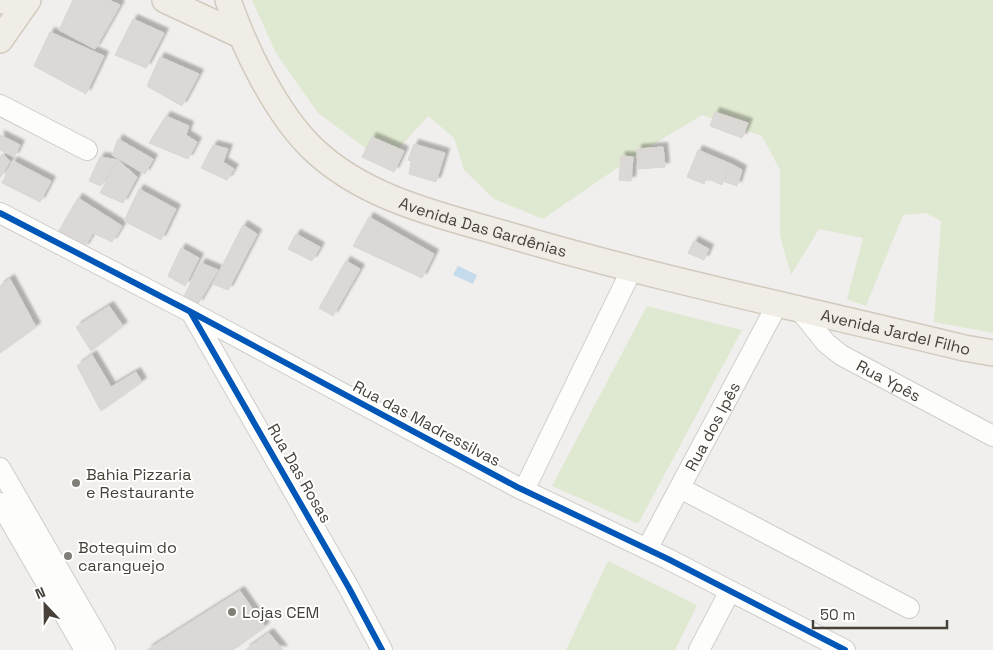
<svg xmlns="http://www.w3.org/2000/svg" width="993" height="650" font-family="'Space Grotesk',sans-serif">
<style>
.green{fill:#dfe8d0}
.water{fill:#c3dbea}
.building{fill:#dbd8d5;stroke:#d9d6d3;filter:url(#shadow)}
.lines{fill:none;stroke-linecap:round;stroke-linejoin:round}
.minor-casing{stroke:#cfcdca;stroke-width:22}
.major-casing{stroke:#d1cabd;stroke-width:28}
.minor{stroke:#fdfdfc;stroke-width:20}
.major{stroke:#f0ece6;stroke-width:25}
.cycleway-casing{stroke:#fff;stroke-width:9}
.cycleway{stroke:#0057b8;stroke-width:6}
.poi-dot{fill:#827e78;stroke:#fff;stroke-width:2}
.labels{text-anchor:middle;stroke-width:4;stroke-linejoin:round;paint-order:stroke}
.street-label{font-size:16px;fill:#474139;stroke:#fff}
.poi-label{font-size:16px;fill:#474139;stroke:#fff;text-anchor:start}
</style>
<defs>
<filter id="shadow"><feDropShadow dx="4.5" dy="-4.5" stdDeviation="1" flood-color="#0004"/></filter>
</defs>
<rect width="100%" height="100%" fill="#f1efed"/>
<!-- green -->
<g class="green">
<polygon points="252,0 993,0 993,333 934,322 941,221 926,213 903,215 866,306 847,299 863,238 819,229 791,275 780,236 780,170 762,136 702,115 636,155 543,219 494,199 464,170 454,138 428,116 386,163 318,113 276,53"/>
<polygon points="647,306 742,330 638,524 552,486"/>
<polygon points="608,561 697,605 675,650 566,650"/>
</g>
<!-- water -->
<polygon class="water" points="458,266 477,275 473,284 453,275"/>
<!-- building -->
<g class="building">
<polygon points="73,0 109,0 120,5 95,49 59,30"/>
<polygon points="133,19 164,33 146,68 115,55"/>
<polygon points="50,32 104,56 86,94 34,66"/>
<polygon points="160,57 199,74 182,106 147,86"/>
<polygon points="715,112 748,123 742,138 710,126"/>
<polygon points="166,116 189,126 186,135 197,142 188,159 149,143"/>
<polygon points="0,135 20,145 14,157 0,150"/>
<polygon points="372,137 404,151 394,172 362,157"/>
<polygon points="118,139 153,159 145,174 112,155"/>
<polygon points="414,144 445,153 436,182 409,174 411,161 408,160"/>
<polygon points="213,145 228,149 223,162 234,169 227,180 201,168"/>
<polygon points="663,147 665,167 638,169 637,149"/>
<polygon points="698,150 731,164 722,185 706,178 704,184 687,177"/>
<polygon points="2,154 10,161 0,178 0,158"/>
<polygon points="621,156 633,157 631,181 619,180"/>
<polygon points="100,157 118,160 101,186 89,181"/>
<polygon points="118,160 137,177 123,203 100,193"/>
<polygon points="13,161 51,181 40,202 2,183"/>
<polygon points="731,164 742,170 737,186 725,182"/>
<polygon points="139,189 176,209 161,240 124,221"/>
<polygon points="78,198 122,226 112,242 93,233 84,248 56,236"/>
<polygon points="369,217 434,254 422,278 353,246"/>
<polygon points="243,225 257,234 228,290 213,284"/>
<polygon points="296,234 320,247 312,261 288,249"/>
<polygon points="694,241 709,249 704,260 688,253"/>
<polygon points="181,248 199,258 185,286 168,276"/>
<polygon points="346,261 360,269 333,316 319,308"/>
<polygon points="201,263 218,270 198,304 184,296"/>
<polygon points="10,279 36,327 0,353 0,286"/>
<polygon points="109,306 123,326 91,351 76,327"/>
<polygon points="92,355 111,387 136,372 142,382 101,411 77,366"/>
<polygon points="240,591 265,627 233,650 147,650"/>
<polygon points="269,633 283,650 245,650"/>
</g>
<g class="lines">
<defs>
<g id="minor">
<polyline points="0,105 87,150"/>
<polyline points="0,213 191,312 517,487 668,559 845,650"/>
<path id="s1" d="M798 308 826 343 841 355 993 436"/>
<polyline points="191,312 349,588 382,650"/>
<polyline points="0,468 105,650"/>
<polyline points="680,488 909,608"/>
<polyline points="524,490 632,269"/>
<polyline points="0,503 85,650"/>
<path id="s2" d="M647 549 778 303"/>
<polyline points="699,650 730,591"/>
</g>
<g id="major">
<polyline points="165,0 240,35"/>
<path id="s3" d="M228 0C244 47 276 114 313 149 366 200 444 216 512 236 661 280 813 311 964 348L993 353"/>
<polyline points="0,1 1,0"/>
<polyline points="0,40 28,0"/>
</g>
</defs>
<!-- minor casing -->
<use href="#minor" class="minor-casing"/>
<!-- major casing -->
<use href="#major" class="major-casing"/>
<!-- minor -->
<use href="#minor" class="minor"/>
<!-- major -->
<use href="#major" class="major"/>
<defs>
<g id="cycleway">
<polyline points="0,213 191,312 517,487 668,559 845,650"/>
<polyline points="191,313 349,588 382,650"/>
</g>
</defs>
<!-- cycleway casing -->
<use href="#cycleway" class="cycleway-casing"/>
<!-- cycleway -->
<use href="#cycleway" class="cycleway"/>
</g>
<!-- markers -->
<g class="poi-dot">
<circle cx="76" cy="483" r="5"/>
<circle cx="68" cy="556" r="5"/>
<circle cx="232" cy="612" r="5"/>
</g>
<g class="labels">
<!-- street labels -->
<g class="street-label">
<text dy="6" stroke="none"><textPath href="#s3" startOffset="362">Avenida Das Gardênias</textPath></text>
<text dy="6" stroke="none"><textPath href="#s3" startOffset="788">Avenida Jardel Filho</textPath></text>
<text dy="6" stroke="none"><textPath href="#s1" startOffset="118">Rua Ypês</textPath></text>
<text transform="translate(427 423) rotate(28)" y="6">Rua das Madressilvas</text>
<text dy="6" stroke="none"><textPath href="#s2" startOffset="139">Rua dos Ipês</textPath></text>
<text transform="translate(300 473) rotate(60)" y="6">Rua Das Rosas</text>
</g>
<!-- poi labels -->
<g class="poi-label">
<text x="86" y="480">Bahia Pizzaria<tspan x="86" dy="18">e Restaurante</tspan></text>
<text x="78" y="553">Botequim do<tspan x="78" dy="18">caranguejo</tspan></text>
<text x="242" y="618">Lojas CEM</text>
</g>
</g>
<!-- north arrow -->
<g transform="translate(45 605) rotate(338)" stroke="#ffffff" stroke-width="4" paint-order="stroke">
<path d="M0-4L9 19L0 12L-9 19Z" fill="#474139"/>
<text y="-8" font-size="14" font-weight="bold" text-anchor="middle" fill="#474139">N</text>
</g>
<!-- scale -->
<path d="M813 620v8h134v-8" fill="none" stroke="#474139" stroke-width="2.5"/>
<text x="820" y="620" font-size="15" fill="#474139" stroke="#ffffff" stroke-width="4" paint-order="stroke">50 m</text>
</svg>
